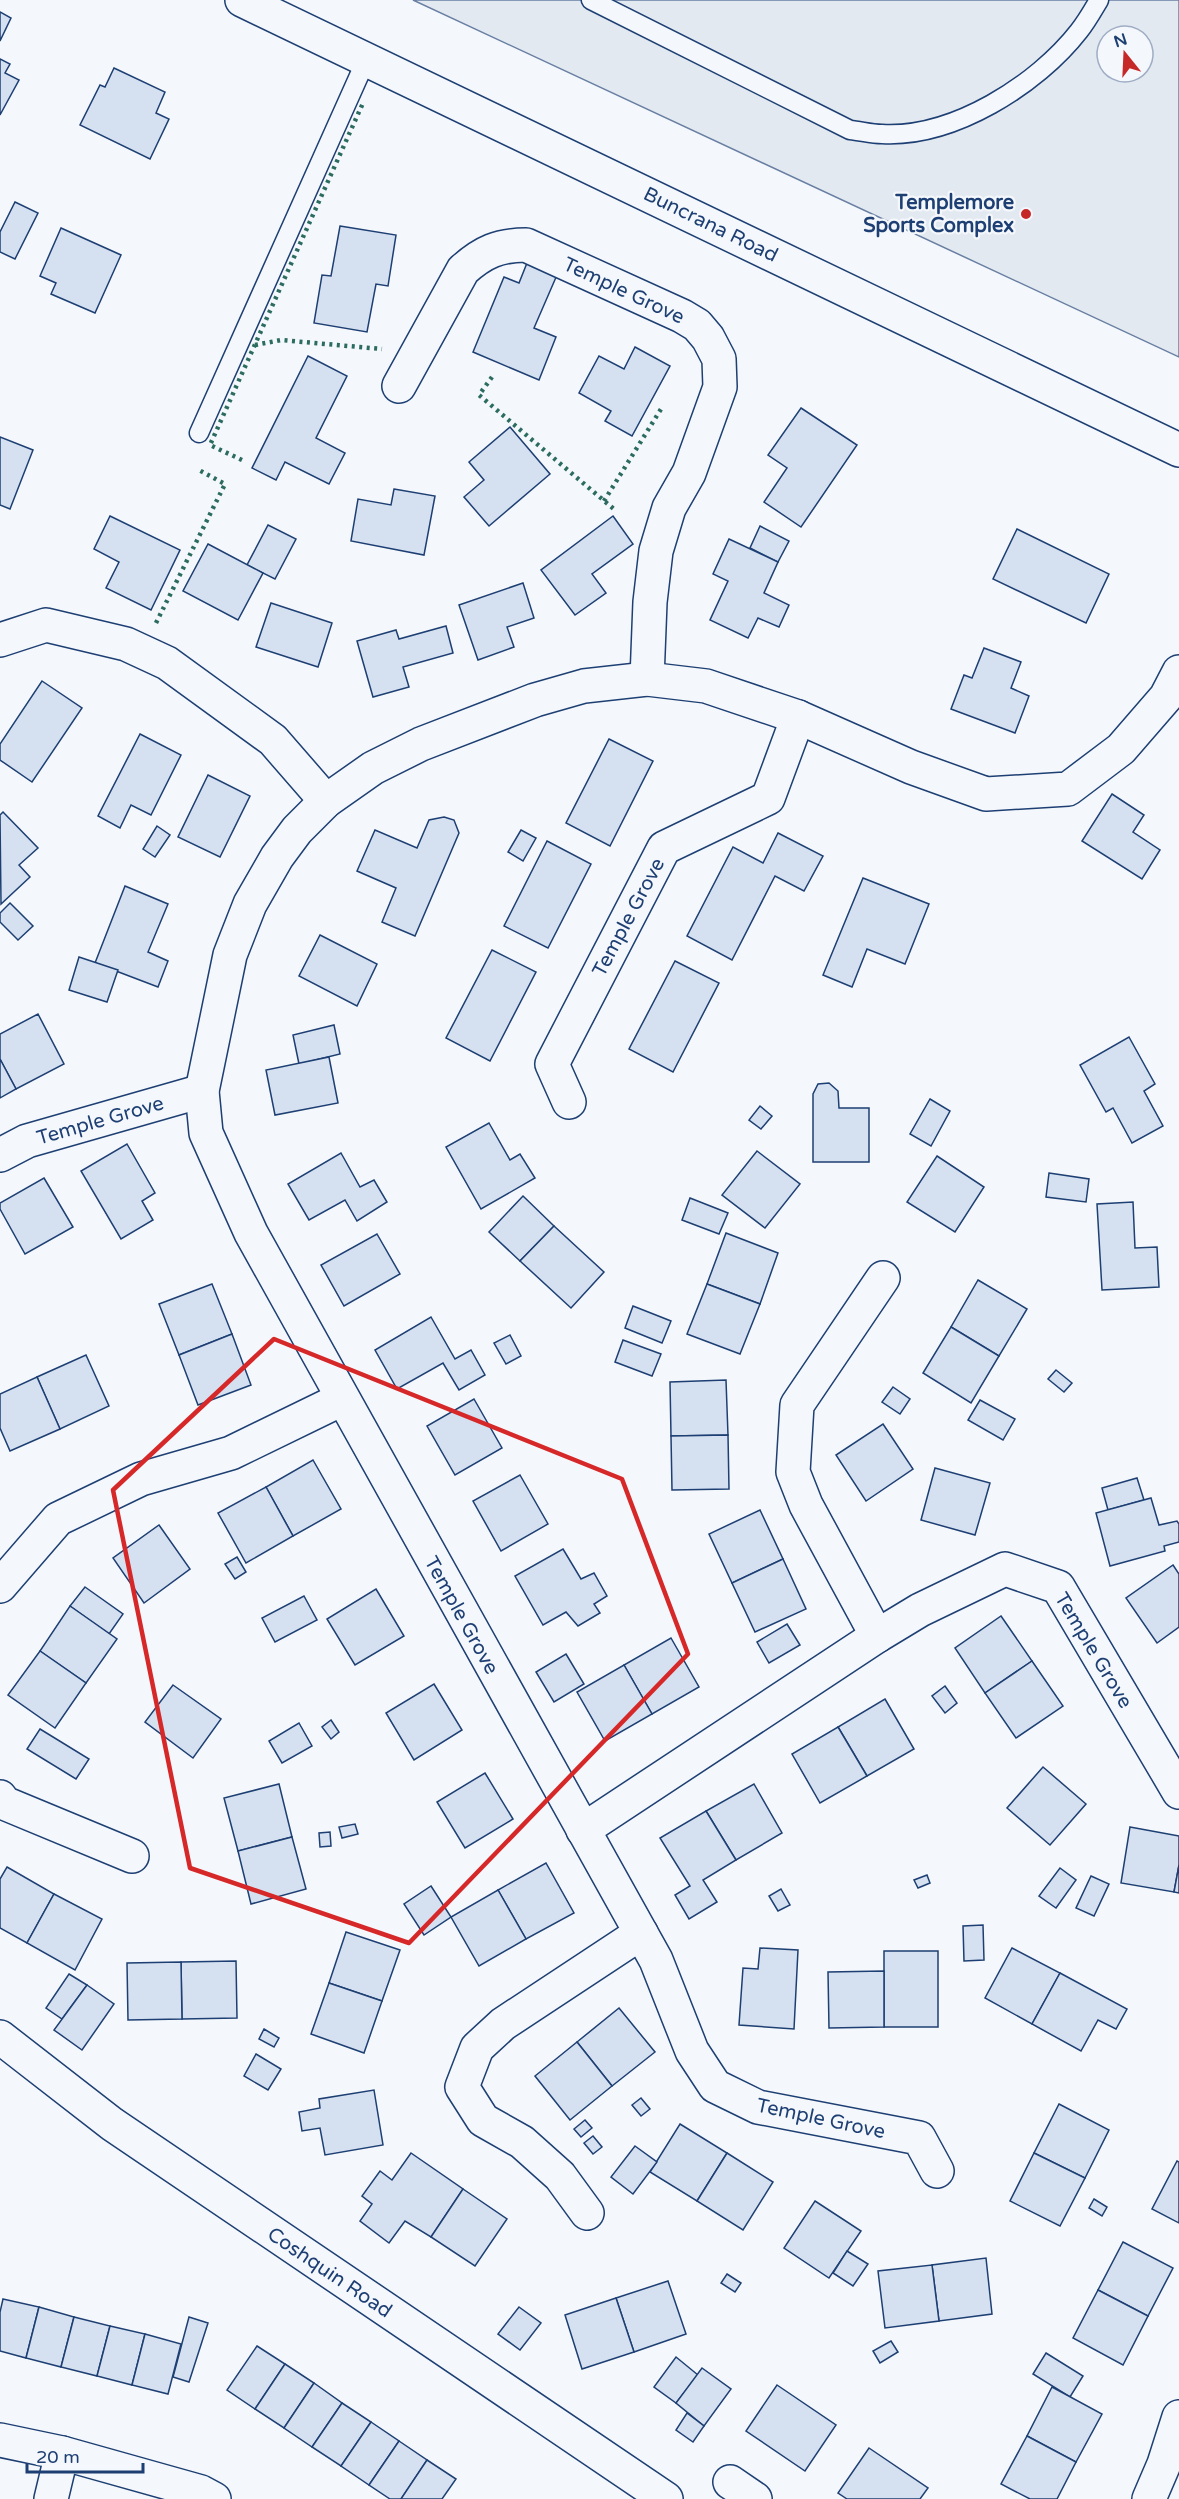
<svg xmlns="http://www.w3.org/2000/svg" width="1179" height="2499" font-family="'Varela Round',sans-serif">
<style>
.green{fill:#e3e9f0;stroke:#687fa3;stroke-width:1.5;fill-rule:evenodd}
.building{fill:#d5e0f0;stroke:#1d3f73;stroke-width:1.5}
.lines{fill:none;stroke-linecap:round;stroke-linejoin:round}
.lane-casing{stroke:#1d3f73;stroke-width:21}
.street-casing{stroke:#1d3f73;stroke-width:36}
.highway-casing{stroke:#1d3f73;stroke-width:36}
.lane{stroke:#f4f7fb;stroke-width:18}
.street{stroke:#f4f7fb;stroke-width:33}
.highway{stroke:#f4f7fb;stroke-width:33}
.hedge{stroke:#2c6c60;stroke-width:4.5;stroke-dasharray:3 4.5;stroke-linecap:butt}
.marked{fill:none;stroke:#d62828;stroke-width:4.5;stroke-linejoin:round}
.poi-dot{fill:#c62828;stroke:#f4f7fb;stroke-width:2}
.labels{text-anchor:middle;stroke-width:4.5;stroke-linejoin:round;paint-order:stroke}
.poi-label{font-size:20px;font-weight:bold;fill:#1d3f73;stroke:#f4f7fb;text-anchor:end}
.street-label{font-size:20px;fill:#1d3f73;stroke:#f4f7fb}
</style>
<rect width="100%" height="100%" fill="#f4f7fb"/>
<!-- green -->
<path class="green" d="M413 0H1179V357ZM1107 36H1143V72H1107Z"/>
<!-- building -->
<g class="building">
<polygon points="0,12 11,18 0,41"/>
<polygon points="0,59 10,64 5,73 19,80 0,115"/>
<polygon points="114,68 165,92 156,113 169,119 150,159 80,125 100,85 105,87"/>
<polygon points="15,202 38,213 15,259 0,252 0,232"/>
<polygon points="340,226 396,235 388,286 376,284 367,332 314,323 322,275 331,276"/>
<polygon points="61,228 121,255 95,313 51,294 56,283 40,276"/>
<polygon points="527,263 557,275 534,328 556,337 539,380 473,352 504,277 519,283"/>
<polygon points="635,347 670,366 632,436 605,421 611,411 579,393 599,356 624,369"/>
<polygon points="308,356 347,376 316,438 345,453 329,484 285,462 276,480 252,468"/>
<polygon points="801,408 857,445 801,527 764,502 787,468 768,455"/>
<polygon points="510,427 550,474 489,526 464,497 484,480 469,462"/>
<polygon points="0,437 33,450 10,509 0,505"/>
<polygon points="394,489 435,496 424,555 351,541 358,499 391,505"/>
<polygon points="110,516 180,550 151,610 106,588 119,562 94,549"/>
<polygon points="613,516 633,544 592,574 606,593 575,615 541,570"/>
<polygon points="268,525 296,539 275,579 247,565"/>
<polygon points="760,526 789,541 778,562 750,548"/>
<polygon points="1017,529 1109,574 1086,623 993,579"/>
<polygon points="729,539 778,562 764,593 789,605 779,627 758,618 748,638 710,620 728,581 713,574"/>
<polygon points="208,544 263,573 238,620 183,591"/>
<polygon points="523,583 534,618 507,627 514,647 478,660 459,605"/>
<polygon points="271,603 332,623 318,667 256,647"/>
<polygon points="446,626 453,653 403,667 409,687 373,697 357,641 396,630 399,639"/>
<polygon points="984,648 1021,662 1011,688 1029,696 1015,733 951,709 964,675 972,678"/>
<polygon points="42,681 82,708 32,782 0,760 0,744"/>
<polygon points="140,734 181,755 151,815 131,805 120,828 98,816"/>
<polygon points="609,739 653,761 610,846 566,823"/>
<polygon points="208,775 250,796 220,857 178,837"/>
<polygon points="1112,794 1144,815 1133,832 1160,850 1142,879 1082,841"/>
<polygon points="3,812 38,848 19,865 30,877 1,904 0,815"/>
<polygon points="444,817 454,820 459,833 415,936 382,922 396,888 357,871 375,830 417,848 429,820"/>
<polygon points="157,826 170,835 155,857 143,849"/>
<polygon points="521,830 536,838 523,861 508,852"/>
<polygon points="778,833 823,856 804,891 775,876 732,960 687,936 733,847 763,863"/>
<polygon points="547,841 591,864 548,948 504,926"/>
<polygon points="863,878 929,904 905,964 867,949 852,987 823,975"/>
<polygon points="125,886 168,904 148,952 168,961 158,987 95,963"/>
<polygon points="10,903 33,926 18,940 0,922 0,913"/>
<polygon points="320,935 377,964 357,1006 299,976"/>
<polygon points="492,950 536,972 490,1061 446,1038"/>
<polygon points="79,957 118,970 107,1002 69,990"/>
<polygon points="675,961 719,983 673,1072 629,1049"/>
<polygon points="38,1014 64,1064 16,1089 0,1059 0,1034"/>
<polygon points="334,1025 340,1054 299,1064 293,1035"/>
<polygon points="1129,1037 1155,1084 1144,1091 1163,1126 1132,1143 1113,1108 1106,1112 1080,1065"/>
<polygon points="329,1057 338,1103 275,1115 266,1070"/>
<polygon points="0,1059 16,1089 0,1098"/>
<polygon points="829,1083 838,1091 839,1108 869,1108 869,1162 813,1162 813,1094 818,1084"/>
<polygon points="930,1099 950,1111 931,1146 910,1134"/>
<polygon points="760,1106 772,1116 761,1129 749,1120"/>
<polygon points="489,1123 510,1160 520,1154 535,1178 481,1209 446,1147"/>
<polygon points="127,1144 155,1193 142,1201 153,1220 121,1239 81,1171"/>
<polygon points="757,1151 800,1184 765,1228 722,1195"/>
<polygon points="341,1153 360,1187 374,1180 387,1202 357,1221 345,1200 309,1220 288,1184"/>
<polygon points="937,1156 984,1187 955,1232 907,1202"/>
<polygon points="1049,1173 1089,1179 1086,1202 1046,1197"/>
<polygon points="44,1178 73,1227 25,1254 0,1209 0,1203"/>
<polygon points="523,1196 554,1226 520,1261 489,1232"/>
<polygon points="690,1198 728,1213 719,1234 682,1220"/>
<polygon points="1133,1202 1135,1248 1157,1247 1159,1287 1102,1290 1097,1204"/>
<polygon points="554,1226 604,1272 571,1308 520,1261"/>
<polygon points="726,1233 778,1253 760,1304 707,1284"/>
<polygon points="377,1234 400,1274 344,1306 321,1265"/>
<polygon points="978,1280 1027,1309 999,1356 951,1327"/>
<polygon points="212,1284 232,1334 179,1355 159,1304"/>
<polygon points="707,1284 760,1304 740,1354 687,1334"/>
<polygon points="633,1306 671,1321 662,1343 625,1328"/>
<polygon points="431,1317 455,1359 471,1350 485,1375 459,1390 443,1363 397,1389 375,1350"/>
<polygon points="951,1327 999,1356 971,1403 923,1373"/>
<polygon points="232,1334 251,1385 198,1405 179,1355"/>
<polygon points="510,1335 521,1356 506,1364 494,1343"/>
<polygon points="623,1340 661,1354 652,1376 615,1362"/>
<polygon points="86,1355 109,1406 60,1429 37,1377"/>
<polygon points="1056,1370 1072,1383 1064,1392 1048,1379"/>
<polygon points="37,1377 60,1429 10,1451 0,1428 0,1394"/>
<polygon points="726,1380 728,1435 671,1436 670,1382"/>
<polygon points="893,1387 910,1399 900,1414 882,1402"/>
<polygon points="474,1399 502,1448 455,1475 427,1426"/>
<polygon points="980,1400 1015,1419 1003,1440 968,1420"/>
<polygon points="883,1424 913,1469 866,1501 836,1455"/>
<polygon points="728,1435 729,1489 672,1490 671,1436"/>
<polygon points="313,1460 341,1509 293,1536 266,1487"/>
<polygon points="935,1468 990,1483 975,1535 921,1520"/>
<polygon points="520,1475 548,1524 501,1551 473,1501"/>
<polygon points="1137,1478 1144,1500 1108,1510 1102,1488"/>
<polygon points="266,1487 293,1536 246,1563 218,1513"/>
<polygon points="1151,1498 1159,1525 1177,1521 1179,1524 1179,1542 1164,1546 1165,1551 1110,1566 1096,1513"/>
<polygon points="760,1510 783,1559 732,1583 709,1534"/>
<polygon points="159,1525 190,1569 144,1603 113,1558"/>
<polygon points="563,1549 581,1579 594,1573 607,1596 594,1604 600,1613 578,1626 566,1612 543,1625 515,1576"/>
<polygon points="237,1557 246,1572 235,1579 225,1564"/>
<polygon points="783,1559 806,1609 755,1632 732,1583"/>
<polygon points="1173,1565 1179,1574 1179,1627 1157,1643 1126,1598"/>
<polygon points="85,1587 123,1614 109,1634 70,1606"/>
<polygon points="376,1589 404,1636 355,1665 327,1619"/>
<polygon points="304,1596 317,1620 275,1642 262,1618"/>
<polygon points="70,1606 117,1639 86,1683 40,1651"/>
<polygon points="1001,1616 1032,1661 985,1693 955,1648"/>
<polygon points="787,1624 800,1645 769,1663 757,1642"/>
<polygon points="671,1638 699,1687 652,1714 624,1665"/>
<polygon points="40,1651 86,1683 55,1728 8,1695"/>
<polygon points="566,1654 584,1684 554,1702 536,1672"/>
<polygon points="1032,1661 1063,1706 1016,1738 985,1693"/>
<polygon points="624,1665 652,1714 605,1741 577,1692"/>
<polygon points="434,1684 462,1730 414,1760 386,1713"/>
<polygon points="173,1685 221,1719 193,1758 145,1722"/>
<polygon points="945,1686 957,1703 945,1713 932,1696"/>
<polygon points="885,1699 914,1749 867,1776 838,1727"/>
<polygon points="331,1720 339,1732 331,1739 322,1727"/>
<polygon points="299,1723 312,1746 282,1763 269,1741"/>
<polygon points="838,1727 867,1776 820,1803 792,1754"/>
<polygon points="40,1729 89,1759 76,1779 27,1749"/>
<polygon points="1043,1767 1086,1804 1050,1845 1007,1808"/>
<polygon points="485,1773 513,1819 465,1848 437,1802"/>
<polygon points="279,1784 292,1837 238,1851 224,1798"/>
<polygon points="754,1784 782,1833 736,1860 706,1811"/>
<polygon points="706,1811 736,1860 703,1880 717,1902 689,1919 675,1895 690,1886 660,1838"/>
<polygon points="355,1824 358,1834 342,1838 339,1827"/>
<polygon points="1130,1827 1179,1836 1179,1865 1174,1892 1121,1883"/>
<polygon points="330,1832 331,1846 320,1847 319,1833"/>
<polygon points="292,1837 306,1889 251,1904 238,1851"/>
<polygon points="546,1863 574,1913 526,1939 498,1890"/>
<polygon points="1179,1865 1179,1893 1174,1892"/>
<polygon points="7,1867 54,1894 27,1943 0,1928 0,1879"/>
<polygon points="1060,1868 1076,1880 1056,1908 1039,1896"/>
<polygon points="927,1875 930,1883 918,1888 914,1880"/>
<polygon points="1091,1876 1109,1884 1094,1916 1076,1908"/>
<polygon points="431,1886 451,1917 424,1935 404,1904"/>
<polygon points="781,1889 790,1905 778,1911 769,1896"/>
<polygon points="498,1890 526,1939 479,1966 451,1917"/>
<polygon points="54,1894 102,1919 75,1970 27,1943"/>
<polygon points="983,1925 984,1960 964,1961 963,1926"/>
<polygon points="346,1932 400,1950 382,2001 329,1983"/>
<polygon points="760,1948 798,1950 794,2029 739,2025 743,1968 758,1969"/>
<polygon points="1012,1948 1060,1973 1032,2024 985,1998"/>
<rect x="884" y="1951" width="54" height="76"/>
<polygon points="236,1961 237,2018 182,2019 181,1962"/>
<polygon points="181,1962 182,2019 128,2020 127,1963"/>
<polygon points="884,1971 884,2027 829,2028 828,1972"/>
<polygon points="1060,1973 1127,2009 1116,2029 1098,2020 1081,2051 1032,2024"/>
<polygon points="69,1974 87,1985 62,2019 46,2008"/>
<polygon points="329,1983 382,2001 364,2053 311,2034"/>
<polygon points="87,1985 114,2004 82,2050 54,2030"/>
<polygon points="619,2008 655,2052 612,2086 577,2042"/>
<polygon points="264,2029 279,2038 274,2047 259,2039"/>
<polygon points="577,2042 612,2086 570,2120 535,2076"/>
<polygon points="256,2054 281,2069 268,2090 244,2076"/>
<polygon points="374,2090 383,2145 325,2155 320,2128 302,2131 299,2112 320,2108 319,2099"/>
<polygon points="641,2098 650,2109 641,2116 632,2105"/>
<polygon points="1059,2104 1109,2130 1085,2178 1034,2153"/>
<polygon points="585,2120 592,2128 581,2137 574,2129"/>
<polygon points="680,2124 727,2153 697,2201 650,2172"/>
<polygon points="593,2136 602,2147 593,2154 584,2143"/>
<polygon points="635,2146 657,2162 633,2194 611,2177"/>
<polygon points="411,2153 463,2189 431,2237 405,2221 389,2243 360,2221 372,2204 362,2196 380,2171 392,2180"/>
<polygon points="727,2153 773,2182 743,2230 697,2201"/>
<polygon points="1034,2153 1085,2178 1060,2226 1010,2201"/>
<polygon points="1177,2161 1179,2162 1179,2223 1152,2209"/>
<polygon points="463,2189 507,2219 475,2266 431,2237"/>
<polygon points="1094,2199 1107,2207 1102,2216 1089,2208"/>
<polygon points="815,2201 861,2231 829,2278 784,2248"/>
<polygon points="1123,2242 1173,2268 1148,2316 1098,2290"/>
<polygon points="847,2251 868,2264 853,2286 833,2273"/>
<polygon points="986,2258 992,2314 939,2321 932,2265"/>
<polygon points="932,2265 939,2321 885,2328 878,2271"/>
<polygon points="727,2274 741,2283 735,2292 721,2283"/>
<polygon points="668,2281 686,2334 634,2352 616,2298"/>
<polygon points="1098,2290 1148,2316 1123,2365 1073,2338"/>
<polygon points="616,2298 634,2352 582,2369 565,2315"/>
<polygon points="3,2299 39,2307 26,2358 0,2351 0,2312"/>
<polygon points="39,2307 74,2317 61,2367 26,2358"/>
<polygon points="519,2307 541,2323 520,2350 498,2334"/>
<polygon points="74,2317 110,2326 97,2376 61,2367"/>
<polygon points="189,2317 208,2323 189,2382 173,2377"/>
<polygon points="110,2326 145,2334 132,2385 97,2376"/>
<polygon points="145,2334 181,2344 168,2394 132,2385"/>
<polygon points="891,2341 898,2352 880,2363 873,2351"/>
<polygon points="257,2346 285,2364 255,2409 227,2390"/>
<polygon points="1046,2353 1083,2376 1070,2397 1033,2374"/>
<polygon points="676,2357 698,2375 676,2403 654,2387"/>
<polygon points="285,2364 314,2383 284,2428 255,2409"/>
<polygon points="702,2368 731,2389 704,2426 676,2403"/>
<polygon points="314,2383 342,2403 312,2447 284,2428"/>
<polygon points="777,2385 836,2425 805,2471 746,2431"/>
<polygon points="1052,2387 1102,2414 1076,2462 1027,2436"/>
<polygon points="342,2403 371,2422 341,2466 312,2447"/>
<polygon points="687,2413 704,2426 693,2442 676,2430"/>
<polygon points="371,2422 399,2441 369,2485 341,2466"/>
<polygon points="1027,2436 1076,2462 1057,2499 1030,2499 1001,2484"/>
<polygon points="399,2441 427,2460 401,2499 390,2499 369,2485"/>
<polygon points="869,2448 928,2488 920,2499 847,2499 838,2493"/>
<polygon points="427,2460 456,2479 442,2499 401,2499"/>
</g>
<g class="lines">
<defs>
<g id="lane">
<path d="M591 0 850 130C861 131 871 134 882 134 953 138 1037 85 1079 31 1087 21 1093 10 1099 0"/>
<polyline points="199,433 367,58"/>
</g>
<g id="street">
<path d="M399 386 463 270C483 252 499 245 526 245L682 316 697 325 708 338 719 359 720 387 689 473 669 508 656 551 650 602 647 679"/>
<polyline points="0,640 46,625 126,644 167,663 273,740 326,801"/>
<polyline points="569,1102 552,1064 664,848 768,798 798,717"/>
<polyline points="0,1155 27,1141 202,1091"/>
<polyline points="0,1586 58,1519 141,1479 231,1453 342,1399"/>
<polyline points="877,1636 806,1505 793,1472 797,1405 883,1278"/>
<polyline points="0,1797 4,1803 132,1856"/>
<polyline points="583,1830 877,1636 920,1610 1005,1569 1058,1587 1179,1792"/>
<polyline points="0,2037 112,2124 666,2499"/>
<polyline points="937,2171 919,2138 758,2107 715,2086 692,2051 656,1960 251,1233 206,1133 202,1091 230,955 250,904 277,857 297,830 326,801 373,768 421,744 535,700 584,686 647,679 706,686 798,717 911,767 986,794 1068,789 1121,749 1166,697 1179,672"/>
<polyline points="587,2213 560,2176 522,2142 483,2120 462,2087 477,2048 503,2024 641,1933"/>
<polyline points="0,2440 62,2453"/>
<polyline points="730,2482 755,2499"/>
<polyline points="51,2499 62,2453 201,2492 214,2499"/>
<polyline points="1149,2499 1164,2464 1179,2417"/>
</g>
<polyline id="highway" points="242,0 1179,450"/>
</defs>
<!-- lane casing -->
<use href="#lane" class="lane-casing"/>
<!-- street casing -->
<use href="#street" class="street-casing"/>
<!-- highway casing -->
<use href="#highway" class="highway-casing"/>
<!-- lane -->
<use href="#lane" class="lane"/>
<!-- street -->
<use href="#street" class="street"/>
<!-- highway -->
<use href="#highway" class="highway"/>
<!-- hedge -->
<g class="hedge">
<polyline points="255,345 281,340 382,349"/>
<polyline points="492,377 479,395 615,510"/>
<polyline points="242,460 210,445 363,103"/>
<polyline points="604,501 661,409"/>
<polyline points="156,623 225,484 197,469"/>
</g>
</g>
<!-- marked area -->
<path class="marked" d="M274 1339 622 1479 688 1654 409 1943 190 1868 113 1490Z"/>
<!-- markers -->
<circle class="poi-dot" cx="1026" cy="214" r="6"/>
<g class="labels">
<!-- poi labels -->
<g class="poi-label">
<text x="1014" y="209">Templemore<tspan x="1014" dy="23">Sports Complex</tspan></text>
</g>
<!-- street labels -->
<g class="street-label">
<text transform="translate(711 224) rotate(26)" y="7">Buncrana Road</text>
<text transform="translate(624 290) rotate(25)" y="7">Temple Grove</text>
<text transform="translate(628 917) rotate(-62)" y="7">Temple Grove</text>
<text transform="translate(100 1120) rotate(-16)" y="7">Temple Grove</text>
<text transform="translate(462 1615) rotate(61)" y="7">Temple Grove</text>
<text transform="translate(1094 1650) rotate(59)" y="7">Temple Grove</text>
<text transform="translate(821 2118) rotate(12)" y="7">Temple Grove</text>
<text transform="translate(330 2272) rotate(34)" y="7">Coshquin Road</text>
</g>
</g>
<!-- north arrow -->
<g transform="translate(1125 54) rotate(342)"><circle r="28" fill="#f4f7fb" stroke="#9eadc5" stroke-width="1.5"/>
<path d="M0-4.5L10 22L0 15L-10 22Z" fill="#c62828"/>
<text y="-9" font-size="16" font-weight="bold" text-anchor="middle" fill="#1d3f73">N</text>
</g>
<!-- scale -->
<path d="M27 2463v9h116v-9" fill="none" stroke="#1d3f73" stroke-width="3"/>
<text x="36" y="2463" font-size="18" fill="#1d3f73" stroke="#f4f7fb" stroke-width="4.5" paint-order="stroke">20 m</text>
</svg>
